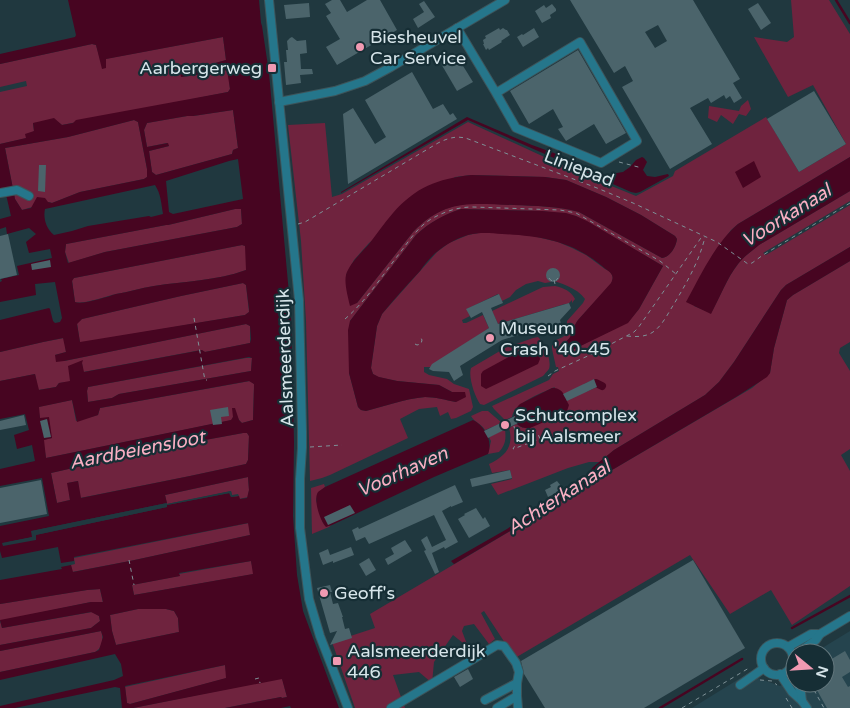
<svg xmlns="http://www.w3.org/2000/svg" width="850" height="708" font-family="'Varela Round',sans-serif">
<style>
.built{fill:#25444e}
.green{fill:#6f233e;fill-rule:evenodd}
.water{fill:#470521;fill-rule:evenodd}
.pier{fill:#20383f}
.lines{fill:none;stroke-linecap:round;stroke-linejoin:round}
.stream{stroke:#470521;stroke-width:2.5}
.canal{stroke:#470521;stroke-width:8}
.building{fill:#4b646b;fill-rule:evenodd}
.minor-casing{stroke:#3d545a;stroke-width:10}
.path{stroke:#7e9197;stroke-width:1;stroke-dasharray:4 4;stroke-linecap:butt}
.minor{stroke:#25768b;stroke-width:8}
.poi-dot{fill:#f19ab2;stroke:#162e35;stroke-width:2}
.labels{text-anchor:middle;stroke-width:4.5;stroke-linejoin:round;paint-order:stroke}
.poi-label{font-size:18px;fill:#d7e5ea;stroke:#162e35;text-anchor:start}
.street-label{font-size:18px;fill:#d7e5ea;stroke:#162e35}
.water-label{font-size:19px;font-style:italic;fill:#faafc3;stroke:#162e35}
</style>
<rect width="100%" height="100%" fill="#20383f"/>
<!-- built -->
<polygon class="built" points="850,631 850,708 692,708 747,674 780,686 795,678 795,683 825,683 825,653 814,653"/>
<!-- green -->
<g class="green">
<path d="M791 0H829L850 34V157L738 224 731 230 712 256 694 306 711 313C720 297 727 278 738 264 744 256 752 251 759 245L850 191V201L763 253 766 255 850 205V247L786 285 781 290 734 362 719 382 705 395 614 450 600 462H589L568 468 498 495 491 484 512 479 510 470 492 473 489 464C506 456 514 446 509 428L516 424 523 428 555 387 552 388C540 394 514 403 512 417L505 420 494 409 492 406 549 380 553 374 559 371 558 367H556L552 349V346L556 340 563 337 567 333V321L583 303 585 299C577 287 560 284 548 278L551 282 545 283 538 281 526 284 516 290 510 297 502 301 498 294 467 309 470 316 462 320 463 323H466L483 315 489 328 431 367H424V372L429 375 447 379 454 384 469 389 473 407 471 411 456 418 451 419 448 412 440 416 437 407 419 409 400 419 408 438 330 475 322 478 310 481 306 321 301 241 288 125 325 123 332 197 342 194 468 122 577 172 636 196 673 176 675 171 766 117 799 172 846 144 813 85 788 97 754 37 787 42 794 37ZM471 175 545 177 566 180 606 197 641 215 675 236 677 239C676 247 670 257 662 258L579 212C558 206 536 206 514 205 471 203 446 198 413 232L357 303 346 275 354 260 369 243 455 177ZM461 209 542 211 576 216 663 266 639 309 628 322 564 354 560 346C576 336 569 333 578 320L611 284C614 278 613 275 609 271L605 269 586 255 572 248 558 242 529 235 517 234 484 232 468 235 449 243 437 252 382 314 377 326 371 368 373 374 378 377 397 381 439 385 452 392H459L456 402C446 400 435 397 425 397 404 399 385 406 366 411L361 410 358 407 349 373 350 321 416 235C430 222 444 215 461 209Z"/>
<polygon points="223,37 226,60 180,73 182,77 228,70 230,89 228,92 62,125 58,122 33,123 34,131 27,138 0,144 0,92 27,86 26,81 0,87 0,64 92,44 96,45 103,69 105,59"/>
<polygon points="748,100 751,109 746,116 739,114 733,124 721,115 717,122 708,118 709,106 739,111 741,106"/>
<polygon points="233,110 238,148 233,150 232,154 156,175 152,172 149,151 169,146 167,143 147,147 144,130 147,123 187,116 193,116"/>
<polygon points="134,120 138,122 147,169 147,177 144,179 80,192 52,203 49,202 22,210 15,199 5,148 68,137"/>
<polygon points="241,208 242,224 237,227 105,252 69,263 65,252 66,244 166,225 168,225 235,209"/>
<path d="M242 245 246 246V270C216 281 185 281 154 286 141 288 129 292 116 294 107 296 82 305 75 302L72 280 74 278Z"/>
<polygon points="850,261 850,342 840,348 839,353 850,371 850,449 841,455 850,471 850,586 792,625 771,590 730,614 690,555 515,658 484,611 481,613 495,639 489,644 474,624 464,626 462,631 468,647 453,635 434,662 432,683 419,672 393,675 405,708 355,708 332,642 375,628 370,614 573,494 595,480 752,388 770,373 774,348 787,300 793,295"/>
<polygon points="243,283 246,285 249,312 245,315 80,343 77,323 82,319 181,296"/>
<path d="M555 286C564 288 571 291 575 299L572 303V300L567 305 565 304 498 324 492 311 543 287Z"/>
<polygon points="246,324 250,326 250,343 205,352 201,350 83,372 82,363 70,382 59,383 56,387 38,390 35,374 0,381 0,352 43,342 64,338 66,352 55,355 64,361"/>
<path d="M538 337C544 342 552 360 549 369 548 370 544 375 543 376L484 405 480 404C475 397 468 377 471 368L505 348 533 338Z"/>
<polygon points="246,358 252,358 251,371 119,394 112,398 88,402 87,391 88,387"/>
<polygon points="250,381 254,384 253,420 242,423 239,420 233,408 233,417 232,420 46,458 43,440 52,438 40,419 38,407 72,400 76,421 98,415 100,408"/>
<path d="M482 411H488L502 423 485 430C482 424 474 422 471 416Z"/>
<path d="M505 429C506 439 506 444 499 452L488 454 491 441 489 437Z"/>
<polygon points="243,433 247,433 249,436 248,460 246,464 190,476 80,498 78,481 68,483 70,500 57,503 51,473 156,449"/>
<polygon points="248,477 249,490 248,497 239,499 232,495 231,491 167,504 165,495"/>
<polygon points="324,484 325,487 318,493 316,500 323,523 331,525 329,527 312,534 311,488"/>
<polygon points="249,523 250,535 130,561 72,572 71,565 75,564 74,558"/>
<polygon points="251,561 254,574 134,595 132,585 179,576 179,574"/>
<polygon points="100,589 103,603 91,602 0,621 2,628 92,612 99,616 100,621 91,628 0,645 0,604 87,590"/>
<polygon points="138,609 166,609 174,611 178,618 179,632 116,645 112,631 110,615"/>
<path d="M101 631C104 639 102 648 95 652L0 672V651Z"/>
<polygon points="225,665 227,678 130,704 127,703 125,687"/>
<polygon points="282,678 287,697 282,698 281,697 225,708 133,708"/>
</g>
<!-- water -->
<g class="water">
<path d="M68 0H259L261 23 262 26 269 73 291 316 294 442 293 516 297 575 303 611 339 708H291L290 706 281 708H225L281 697 282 698 287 697 282 679 133 708H122L120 688 115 687 15 708H0V706L114 680 123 676 121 664 115 654 0 680V672L95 652 99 650 103 637 101 631 0 651V645L91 628 100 621 99 616 91 612 2 628 0 620 91 602H103L100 589 87 590 0 604V580L62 569 61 567 71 565 73 572 130 561 250 535 248 523 74 557V561L61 563 58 547 2 558 0 551V526L49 516 42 478 0 486V469L35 461 32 445 17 449 14 435 29 430 25 414 0 419V381L35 374 39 390 56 387 59 383 70 381 68 366 83 360 82 363 84 372 202 350 205 352 250 343 251 339 250 326 246 324 64 361 56 362 55 355 66 352 63 338 43 342 0 352V320L49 308 50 309 53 321 55 323 60 322 62 318 55 282 35 284 36 295 0 302V282L2 281 1 279 19 275 17 266 52 258 50 249 29 253 26 242 36 234 29 228 7 234 6 227 0 229V219L11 216 5 190 1 191 0 188V144L26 138 25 134 34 131 33 123 54 118 62 125 73 123 76 120 228 92 230 89 227 70 181 77 180 73 226 60 223 37 106 59V68L102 69 96 45 92 44 0 64V54L75 37 76 35ZM233 110 238 148 233 150 232 154 156 175 152 172 149 151 169 146 168 143 147 147 144 130 147 123 187 116H193ZM134 120 138 122 147 169V177L144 179 80 192 52 203 48 202 45 198 37 197 31 208 22 210 15 199 5 148 68 137ZM238 159 243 199 173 214 169 212 166 181 229 161ZM155 185C161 194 161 203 163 214L151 217 149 216 88 226 72 231 54 235C46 229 43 218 45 209ZM235 209H241L242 224 237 227 105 252 68 263 65 252 66 244 166 225H168ZM242 245 245 246 246 270C216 281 185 281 154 286 141 288 129 292 116 294 107 297 82 305 75 302L72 281 74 278ZM243 283 246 285 249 309V312L245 315 80 342 77 324 82 319 181 296ZM249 357 252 358 251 371 119 394 112 398 88 402 87 391 88 387ZM249 381 254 384V389L253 420 242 423 239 420 235 408H232L233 417 231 420 46 458 44 440 52 438 49 417 40 418 39 407 72 400 77 422 98 415 100 408ZM243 433H247L249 436 248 460 246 464 190 476 81 498 78 481 67 483 70 500 57 503 51 473 156 449ZM248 477 249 490 247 498 240 499 239 496 231 497 230 493 167 505V507L35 535 36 539 3 543 33 537 32 531 167 503 165 495ZM251 561 253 574 134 595 132 585 180 576 179 573ZM138 609H166L174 611 178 618 179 632 116 645 112 631 110 615ZM225 665 226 678 130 704 127 703 125 686Z"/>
<polygon points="467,117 532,145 554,153 604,175 623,172 630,167 636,160 642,157 644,158 647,162 643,170 647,176 655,177 668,174 669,176 640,192 636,193 631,192 468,120 341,193 341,192"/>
<path d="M850 157V191L759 245C752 251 744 256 738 264 727 278 720 297 711 314L686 302C701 275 714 245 738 224Z"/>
<polygon points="754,161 761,177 743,188 735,172"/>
<path d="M471 175 545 177 566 180 606 197 641 215 675 236 677 239C676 247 670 257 662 258L579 212C558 206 536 206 514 205 471 204 446 198 413 232L357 303 350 306C348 297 344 283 346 275 349 264 362 252 369 244 377 234 384 223 393 213 416 187 437 179 471 175Z"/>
<path d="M461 209 542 211 566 213 576 216 587 221 663 266 639 309 628 323 564 354 560 346C576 336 569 333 578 320L611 283C616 273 608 272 602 266 572 241 540 236 502 234 490 233 480 232 468 235 458 238 446 244 438 251 431 256 425 264 420 271 407 285 394 299 382 314L377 326 371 368 373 374 379 377 397 381 439 385 452 392H465L466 397 456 402C446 400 435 397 425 397 404 399 385 406 366 411L361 410 358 407 349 373 348 330 350 321 416 235C430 222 443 215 461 209Z"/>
<polygon points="850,247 850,261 793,295 787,300 774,348 770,373 767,377 736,397 595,480 573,494 454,564 451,561 507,529 590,476 590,471 593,467 614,450 705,395 719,382 734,362 781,290 786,285"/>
<polygon points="533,346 537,348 540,359 538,364 486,389 481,386 481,374 483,371 527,347"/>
<path d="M552 388C564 388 564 396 569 405L567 411 565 413 530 428C515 430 509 414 520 404Z"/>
<path d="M473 420C485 426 493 441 488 454L434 477 332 525 326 527C320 521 313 499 318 492 320 490 323 489 325 487Z"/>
</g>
<!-- pier -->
<polygon class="pier" points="231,491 232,495 238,494 239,496 231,497 229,493 167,505 167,507 36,535 36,540 3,546 2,543 32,537 31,531 167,503 167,504"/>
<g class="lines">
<!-- stream -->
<g class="stream">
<polyline points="836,0 850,23"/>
<polyline points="792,628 850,596"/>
<polyline points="660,708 742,659"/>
</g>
<!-- canal -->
<polyline class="canal" points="587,387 596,383 602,386"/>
</g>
<!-- building -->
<g class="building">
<polygon points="332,0 340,0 347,12 367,0 380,0 397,30 337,65 326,47 340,39 326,16 331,13 325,4"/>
<path d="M570 0H693L740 79 733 83 742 98 734 103 730 96 726 99 724 95 711 103 708 98 690 108 712 144 670 169 622 87 633 81 625 66 614 73ZM658 25 667 41 655 48 645 32Z"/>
<polygon points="424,1 435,17 418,28 413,19 424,12 419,4"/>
<polygon points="309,3 310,17 286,19 284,5"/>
<polygon points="758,3 771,23 761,30 748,9"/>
<polygon points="552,4 556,9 556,11 550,15 551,18 542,23 535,11 544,5 546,8"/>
<polygon points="499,28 500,30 503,28 506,30 507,30 510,35 501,41 502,42 489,50 488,48 486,50 483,44 484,44 483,40 486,38 485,36"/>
<polygon points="534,28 539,37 523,47 517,37 522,34 523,35"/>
<polygon points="292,37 297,41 306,40 307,53 300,54 301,69 312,69 313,74 300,75 301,83 286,85 284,62 287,62 286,50 288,50 287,41 290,38"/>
<polygon points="578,50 626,133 606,144 594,124 566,141 558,129 563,127 553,109 529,124 510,91"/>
<polygon points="455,53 473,82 457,91 440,62"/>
<polygon points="412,72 433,109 443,104 450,115 453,113 457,119 348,184 343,114 353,108 375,144 386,137 365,100"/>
<polygon points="814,91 846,144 799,172 767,119"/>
<polygon points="39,165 46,165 45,192 38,191"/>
<polygon points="8,234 17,275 0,279 0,236"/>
<polygon points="50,260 51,267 32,270 31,264"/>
<circle cx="553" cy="275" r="7"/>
<polygon points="499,294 503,303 491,308 498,324 569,303 571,308 560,320 563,331 553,334 547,326 502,340 460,366 463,375 454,381 449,372 433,371 429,369 432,364 489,328 482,312 471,318 466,309"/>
<polygon points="594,379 597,387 567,401 563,394"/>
<polygon points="228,407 229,416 221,417 222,424 213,425 210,410"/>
<polygon points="24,415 26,425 0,430 0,421"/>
<polygon points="515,416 518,423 488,438 484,431"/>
<polygon points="47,419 51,437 44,438 40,421"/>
<polygon points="510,470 512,478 472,487 470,479"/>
<polygon points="41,480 47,514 0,523 0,488"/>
<polygon points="557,481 561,486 559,487 560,491 548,497 545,490 551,487 550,485"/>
<polygon points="455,485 463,502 451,507 451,506 442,511 458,542 445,549 444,547 432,553 439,572 435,574 424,551 426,550 421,540 427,536 432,547 446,540 434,515 369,544 365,537 356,541 352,530 358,527 359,529"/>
<polygon points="350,505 355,513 328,525 324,517"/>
<polygon points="476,508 483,519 485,517 490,526 469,538 458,519 465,515 464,514"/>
<polygon points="405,540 412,551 388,565 385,559 394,554 391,548"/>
<polygon points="351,547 354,555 333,563 333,561 323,565 319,553 328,549 330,555"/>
<polygon points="369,558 376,570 366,576 359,564"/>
<polygon points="693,560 745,648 644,708 545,708 524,674 521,661"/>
<polygon points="330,585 332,592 330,592 333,604 338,603 343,617 342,617 345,629 349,628 352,638 330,645 337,631 330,633 317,588"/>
<polygon points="845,651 850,660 850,672 842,677 848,687 850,686 850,708 827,708 813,683 825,683 825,663"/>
<polygon points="468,669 473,679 460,687 454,677"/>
</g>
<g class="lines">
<defs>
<g id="minor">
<polyline points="269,0 299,300 302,431 302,448 300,479 300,528 309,599 320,636 348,708"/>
<polyline points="457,28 496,93 580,42 637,141 601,163 516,128 496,93"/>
<polyline points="279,102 335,91 365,81 391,67 505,0"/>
<polyline points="0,193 17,190 29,196"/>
<circle cx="777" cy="659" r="16"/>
<polyline points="788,647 811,634 820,634 850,616"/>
<polyline points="797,653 816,640 820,634"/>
<polyline points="780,674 792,692 802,701 807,708"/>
<polyline points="797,683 801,692 802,701"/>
<polyline points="740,685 764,668"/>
<polyline points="485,700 517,683"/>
<polyline points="391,708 497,645 504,646 516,663 519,672 517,683 517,696"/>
<polyline points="497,708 517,696 518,708"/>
</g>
</defs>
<!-- minor casing -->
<use href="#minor" class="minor-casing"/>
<!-- path -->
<g class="path">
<polyline points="619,162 642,168"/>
<path d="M298 224 305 222 438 143C450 137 459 135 471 140L597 188 633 203 717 242 748 264 752 263 763 255 850 203"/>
<path d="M549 278C551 282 556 282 558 278"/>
<polyline points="554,280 555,284"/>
<polyline points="194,318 204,375 205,380 207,380"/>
<path d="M345 319C366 301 382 276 399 254 409 241 418 226 433 218 446 211 458 207 473 207L560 210 576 213 660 261 676 274"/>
<path d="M627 336C636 337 646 337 653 332 663 325 668 313 674 304 687 282 699 262 705 237"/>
<polyline points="415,344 417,345 421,344 422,340 421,338"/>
<polyline points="548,376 555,371 592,354 634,332 638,328 703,235"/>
<polyline points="514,426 517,442 538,434 540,439 513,449 517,442"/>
<polyline points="310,447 342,445"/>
<polyline points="129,560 134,585"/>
<polyline points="255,679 259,678 260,683"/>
<polyline points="760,680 772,681 777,685"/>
<polyline points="810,683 824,708"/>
<polyline points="786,698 792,708"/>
<polyline points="682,708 749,668 750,669"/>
</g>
<!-- minor -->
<use href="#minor" class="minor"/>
</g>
<!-- markers -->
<g class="poi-dot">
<circle cx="360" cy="47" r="5"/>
<rect x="267" y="63" width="10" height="10" rx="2.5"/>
<circle cx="490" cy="338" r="5"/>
<circle cx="505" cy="425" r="5"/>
<circle cx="324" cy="593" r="5"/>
<rect x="332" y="656" width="10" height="10" rx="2.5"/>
</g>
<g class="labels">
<!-- poi labels -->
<g class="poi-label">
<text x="370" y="43">Biesheuvel<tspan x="370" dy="21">Car Service</tspan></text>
<text x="262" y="74" text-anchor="end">Aarbergerweg</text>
<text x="500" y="334">Museum<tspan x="500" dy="21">Crash '40-45</tspan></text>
<text x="515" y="421">Schutcomplex<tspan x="515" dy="21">bij Aalsmeer</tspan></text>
<text x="334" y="599">Geoff's</text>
<text x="347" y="657">Aalsmeerderdijk<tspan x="347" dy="21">446</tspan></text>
</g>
<!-- street labels -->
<g class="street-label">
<text transform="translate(579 168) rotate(21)" y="6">Liniepad</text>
<text transform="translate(285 358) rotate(-92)" y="6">Aalsmeerderdijk</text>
</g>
<!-- water labels -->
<g class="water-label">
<text transform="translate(786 215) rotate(-32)" y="7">Voorkanaal</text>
<text transform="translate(137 449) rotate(-11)" y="7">Aardbeiensloot</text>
<text transform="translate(402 471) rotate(-24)" y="7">Voorhaven</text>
<text transform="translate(558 497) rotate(-33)" y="7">Achterkanaal</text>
</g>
</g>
<!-- north arrow -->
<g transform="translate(810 668) rotate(108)"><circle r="24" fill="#162e35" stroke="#63777d"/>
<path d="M0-4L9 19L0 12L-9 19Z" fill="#f19ab2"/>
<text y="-8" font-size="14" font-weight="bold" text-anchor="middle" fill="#d7e5ea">N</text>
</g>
</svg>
